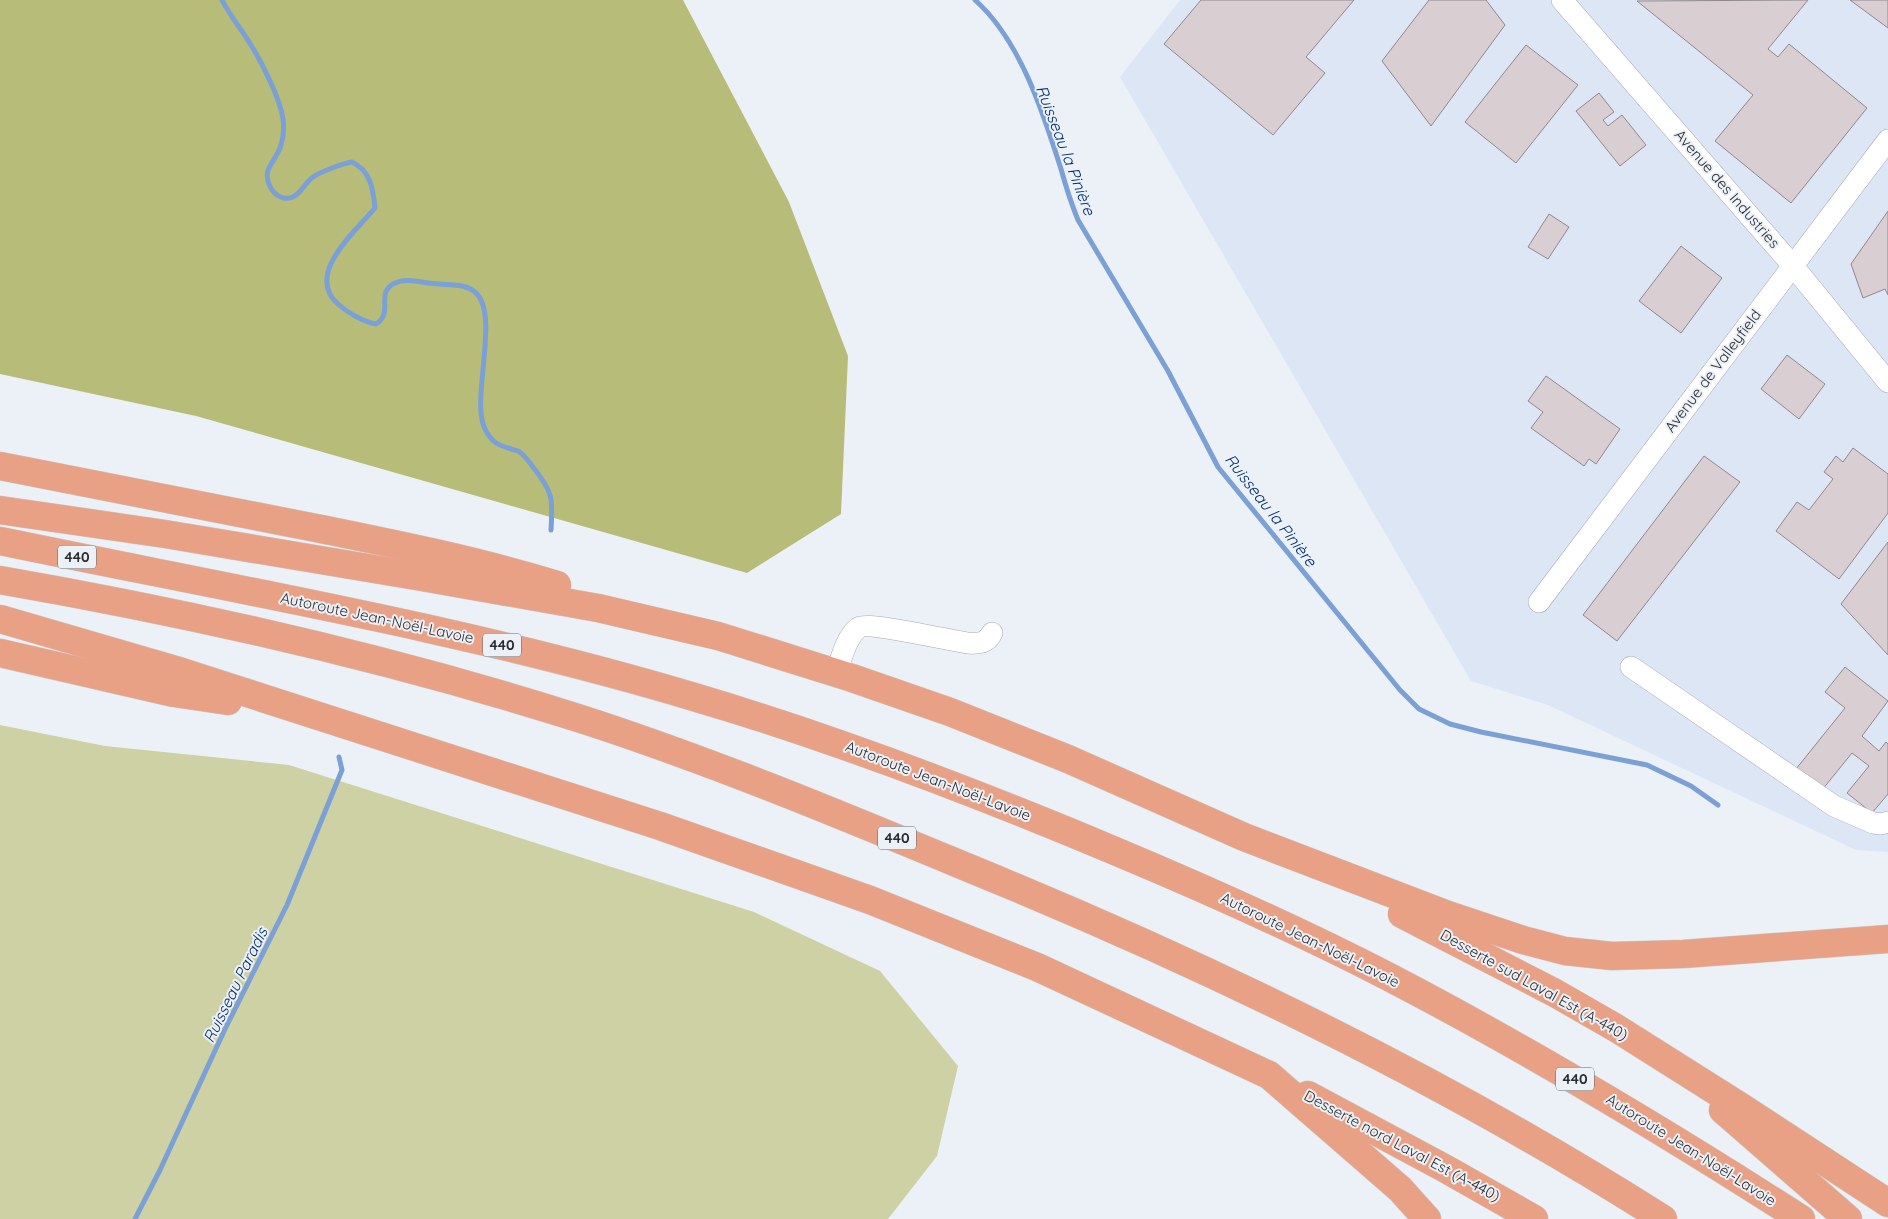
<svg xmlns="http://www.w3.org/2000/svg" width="1888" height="1219" font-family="Quicksand,sans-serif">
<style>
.built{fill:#dde6f4}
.green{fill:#cdd1a3}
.forest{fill:#b7bd79}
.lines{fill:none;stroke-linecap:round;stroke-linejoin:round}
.stream{stroke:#7ba0d6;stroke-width:5}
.building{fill:#d9cfd2;stroke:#90888b}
.minor-casing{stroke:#a5aab1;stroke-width:22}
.highway-casing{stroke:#cccccd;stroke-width:29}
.minor{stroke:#fff;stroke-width:21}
.highway{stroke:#e9a185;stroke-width:28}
.labels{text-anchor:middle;stroke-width:4;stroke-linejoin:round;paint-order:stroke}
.shield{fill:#ecf1f8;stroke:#64676b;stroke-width:1}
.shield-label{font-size:14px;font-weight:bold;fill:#2a2c2f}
.street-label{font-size:15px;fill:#2a2c2f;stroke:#ecf1f8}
.water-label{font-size:16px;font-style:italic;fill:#002f6e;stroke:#ecf1f8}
</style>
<rect width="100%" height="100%" fill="#ecf1f8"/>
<!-- built -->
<polygon class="built" points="1180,0 1888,0 1888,852 1856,850 1548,705 1471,681 1120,77"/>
<!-- green -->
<polygon class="green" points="0,725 105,746 289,765 754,912 880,971 958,1066 937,1156 888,1219 0,1219"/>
<!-- forest -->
<polygon class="forest" points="0,0 683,0 789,202 848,356 841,514 747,573 196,416 0,374"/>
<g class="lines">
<!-- stream -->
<g class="stream">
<path d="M222 0C230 16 242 30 251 45 262 63 280 98 283 119 284 127 284 136 281 145 276 163 259 169 272 190 275 194 279 197 284 198 298 201 304 183 313 177 320 172 344 163 352 162 371 171 373 189 375 208 356 231 303 275 339 305 348 313 364 322 376 324 395 312 374 293 395 283 408 277 425 284 439 284 451 285 466 284 475 292 501 314 470 400 485 429 493 446 503 446 518 451 524 454 529 462 533 467 553 492 553 498 551 530"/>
<path d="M975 0C1020 40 1043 112 1061 169 1066 187 1071 203 1078 220L1168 371 1218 467 1400 690 1419 709 1450 724 1481 732 1647 765 1691 786 1718 805"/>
<polyline points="135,1219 160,1170 225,1029 287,905 342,770 339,757"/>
</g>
</g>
<!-- building -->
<g class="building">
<polygon points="1201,0 1354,0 1306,57 1325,73 1273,135 1164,44"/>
<polygon points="1429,0 1486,0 1505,25 1431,126 1382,61"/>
<polygon points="1808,0 1768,49 1778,57 1789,44 1867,108 1791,203 1715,141 1753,95 1637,1"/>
<polygon points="1850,0 1888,0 1888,28"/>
<polygon points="1526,45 1578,85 1516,163 1465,122"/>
<polygon points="1599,93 1614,112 1603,120 1608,126 1622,115 1646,145 1620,166 1576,111"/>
<polygon points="1888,211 1888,295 1885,289 1863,298 1851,264"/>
<polygon points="1549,214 1569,227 1548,259 1528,247"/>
<polygon points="1681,246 1722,278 1681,333 1639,301"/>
<polygon points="1787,355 1825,384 1799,419 1761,389"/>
<polygon points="1546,376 1620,429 1596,464 1589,459 1584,466 1531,428 1543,412 1528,401"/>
<polygon points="1853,448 1888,474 1888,513 1839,579 1776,531 1797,502 1809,510 1833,479 1824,472 1836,456 1843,462"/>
<polygon points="1704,456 1740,482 1617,641 1583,615"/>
<polygon points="1888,542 1888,655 1841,604"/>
<polygon points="1845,667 1888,701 1862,736 1879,751 1886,742 1888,744 1888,794 1872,813 1847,793 1869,766 1852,753 1822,790 1796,769 1845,708 1825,692"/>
</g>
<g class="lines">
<defs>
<g id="minor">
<polyline points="1562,0 1793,266 1888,382"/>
<polyline points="1539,602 1888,140"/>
<polyline points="1631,667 1834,806 1873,823 1881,824 1888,822"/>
<path d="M836 673C841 660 846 637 858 628 868 621 951 641 968 643 979 644 987 643 992 633"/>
</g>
<g id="highway">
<path d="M0 466C107 486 214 507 321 529 400 545 479 561 557 585"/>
<polyline points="0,510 165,534 422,577 598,608 718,636 852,678 950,712 1068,759 1244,837 1448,915 1523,940 1565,951 1612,956 1683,954 1888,939"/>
<path d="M0 541C232 589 467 629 694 697 837 739 977 793 1115 851 1208 890 1300 931 1389 977 1531 1051 1667 1133 1801 1219"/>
<path d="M0 580C195 614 389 658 578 718 715 762 848 818 981 873 1217 970 1448 1082 1663 1219"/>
<polyline points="0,619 182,672 660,826 870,900 1037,967 1269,1075 1400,1189 1427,1219"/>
<polyline points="0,653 174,693 228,701"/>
<polyline points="1402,914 1555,993 1616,1028 1738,1105 1888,1203"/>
<polyline points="1308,1095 1446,1169 1534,1219"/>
<polyline points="1723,1110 1848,1219"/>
</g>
</defs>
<!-- minor casing -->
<use href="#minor" class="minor-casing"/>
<!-- highway casing -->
<use href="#highway" class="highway-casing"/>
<!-- minor -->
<use href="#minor" class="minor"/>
<!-- highway -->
<use href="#highway" class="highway"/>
</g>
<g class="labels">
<!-- shield labels -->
<g class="shield">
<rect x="58" y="545.5" width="38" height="23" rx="4"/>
<rect x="483" y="633.5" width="38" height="23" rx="4"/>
<rect x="878" y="826.5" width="38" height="23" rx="4"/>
<rect x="1556" y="1067.5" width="38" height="23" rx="4"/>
</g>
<g class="shield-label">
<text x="77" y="562">440</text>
<text x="502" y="650">440</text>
<text x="897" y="843">440</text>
<text x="1575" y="1084">440</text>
</g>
<!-- street labels -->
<g class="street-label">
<text transform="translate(1727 189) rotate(49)" y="5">Avenue des Industries</text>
<text transform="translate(1713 371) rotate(-53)" y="5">Avenue de Valleyfield</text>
<text transform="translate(377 618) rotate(12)" y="5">Autoroute Jean-Noël-Lavoie</text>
<text transform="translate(938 781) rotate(21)" y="5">Autoroute Jean-Noël-Lavoie</text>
<text transform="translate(1310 940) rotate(26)" y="5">Autoroute Jean-Noël-Lavoie</text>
<text transform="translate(1534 985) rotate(29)" y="5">Desserte sud Laval Est (A-440)</text>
<text transform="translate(1402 1146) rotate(28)" y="5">Desserte nord Laval Est (A-440)</text>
<text transform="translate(1691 1150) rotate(32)" y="5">Autoroute Jean-Noël-Lavoie</text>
</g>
<!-- water labels -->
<g class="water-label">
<text transform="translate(1066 150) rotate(69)" y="6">Ruisseau la Pinière</text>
<text transform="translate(1271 510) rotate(52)" y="6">Ruisseau la Pinière</text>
<text transform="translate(235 985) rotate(-64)" y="6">Ruisseau Paradis</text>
</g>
</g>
</svg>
